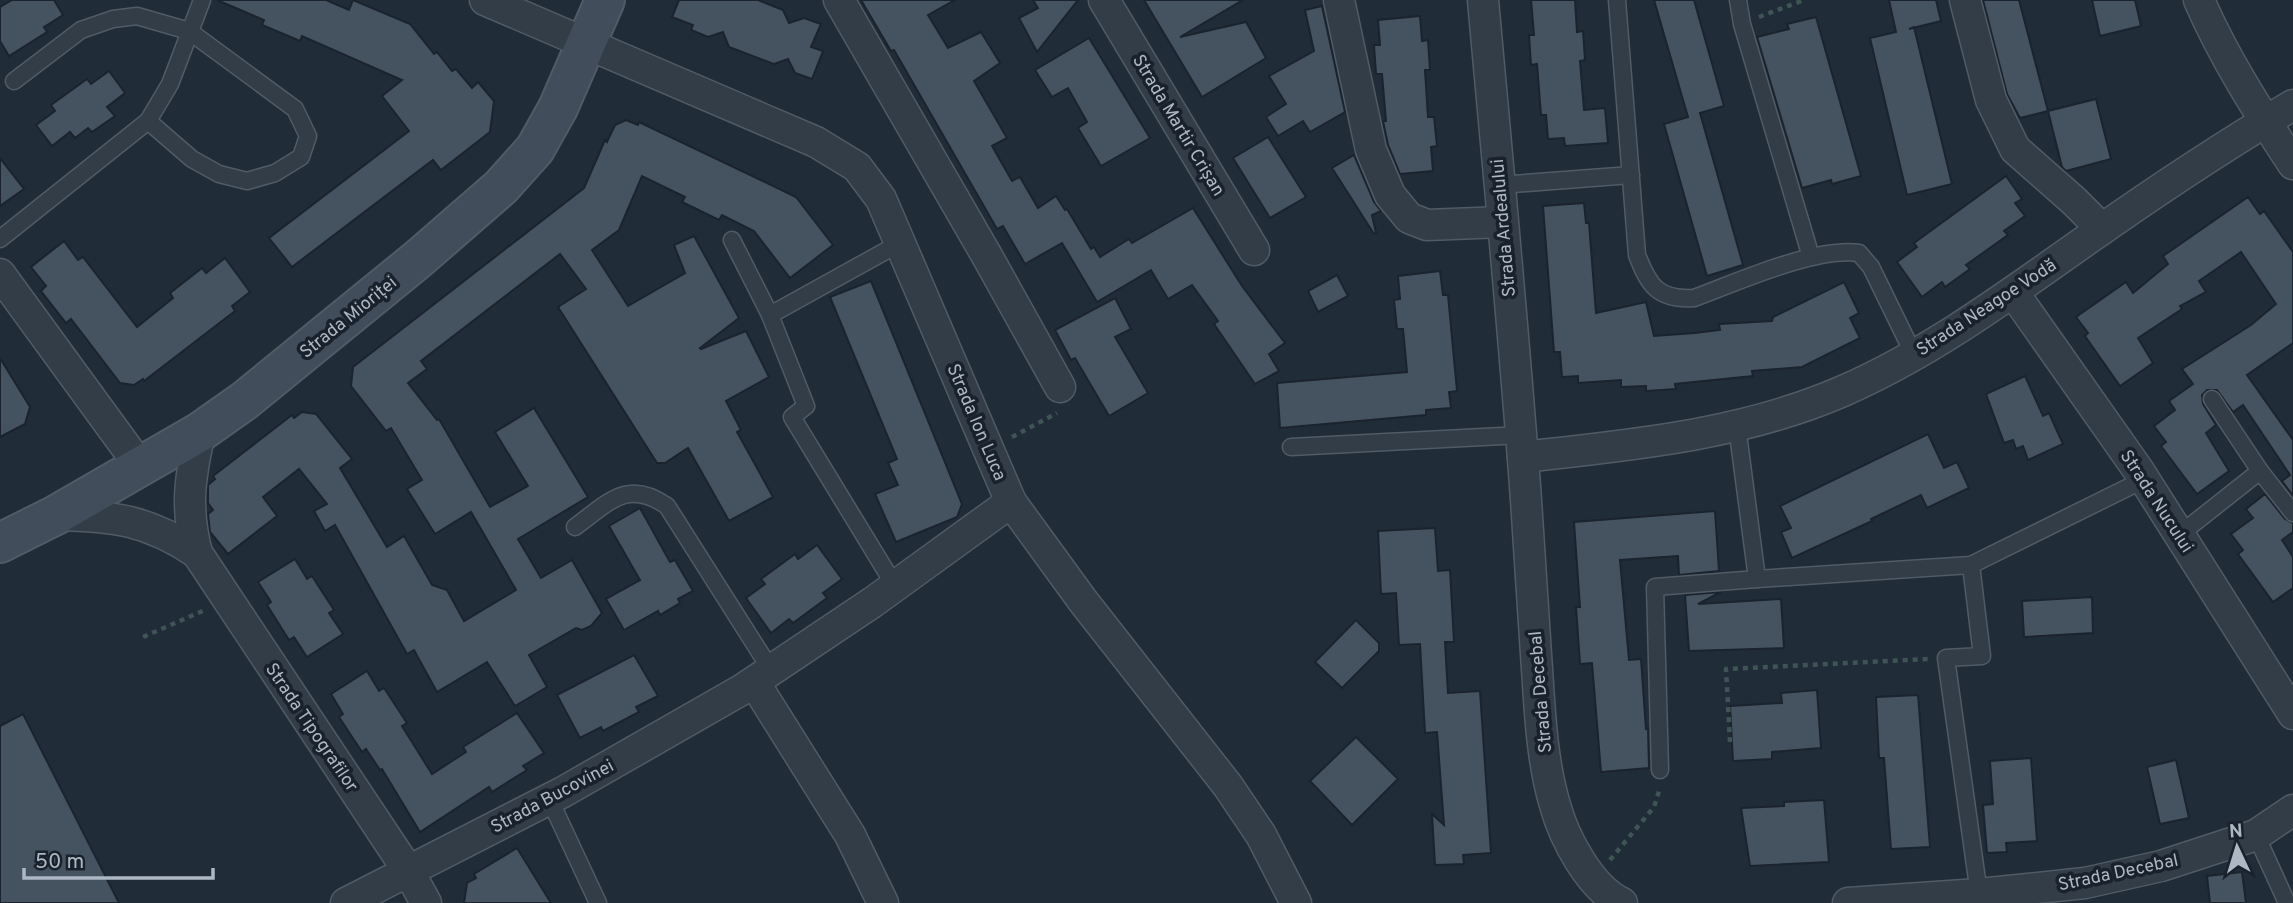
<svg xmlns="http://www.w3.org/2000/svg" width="2293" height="903" font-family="Overpass,sans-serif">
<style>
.building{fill:#455361;stroke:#1b242e;stroke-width:2}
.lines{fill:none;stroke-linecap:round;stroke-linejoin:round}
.lane-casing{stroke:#505b65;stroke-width:19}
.street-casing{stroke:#505b65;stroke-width:33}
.secondary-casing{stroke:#505b65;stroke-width:42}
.path{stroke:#3f5455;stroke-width:4.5;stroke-dasharray:5 5;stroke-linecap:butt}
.lane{stroke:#333d47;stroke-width:16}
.street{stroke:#333d47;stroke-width:30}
.secondary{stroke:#414d5a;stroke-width:38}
.labels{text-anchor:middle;stroke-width:7;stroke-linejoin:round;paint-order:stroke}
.street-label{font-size:18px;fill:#adb8c4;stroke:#19222c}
</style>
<rect width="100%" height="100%" fill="#202c37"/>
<!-- building -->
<g class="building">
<polygon points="12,0 54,0 63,15 44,27 47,32 9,56 0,41 0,7"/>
<polygon points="217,0 326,0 349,10 353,0 410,24 434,54 437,52 452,71 456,69 472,88 478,82 494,101 490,132 441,170 433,160 292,267 269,238 409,131 382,96 402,80 302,36 300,41 262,25 264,20"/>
<polygon points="679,0 758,0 783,10 789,23 804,18 821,24 811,47 823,51 812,79 795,73 788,59 774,64 729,47 723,32 708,37 691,30 693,25 672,17"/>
<polygon points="861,0 955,0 928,15 948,48 981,32 1000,63 974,81 1007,138 992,146 1012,181 1020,177 1038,208 1056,196 1065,210 1067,209 1091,249 1094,247 1100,257 1129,239 1132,243 1193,208 1242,286 1285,343 1269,354 1279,371 1255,384 1214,324 1218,321 1192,285 1168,299 1151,270 1097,302 1062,243 1025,264 1003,226 997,229 894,50 891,51"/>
<polygon points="1033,0 1078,0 1037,52 1019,18 1038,8"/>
<polygon points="1144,0 1243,0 1180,37 1246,22 1266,58 1202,97"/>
<polygon points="1531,0 1575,0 1577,32 1583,31 1585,60 1580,61 1584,110 1605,108 1608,143 1565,146 1564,138 1548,139 1546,115 1541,115 1537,64 1531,65 1529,35 1534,35"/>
<polygon points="1654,0 1694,0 1724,106 1700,113 1743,265 1707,276 1664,124 1688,117"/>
<polygon points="1889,0 1936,0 1941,21 1909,29 1914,27 1952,184 1907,195 1870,38 1896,32"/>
<polygon points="1983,0 2019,0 2048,111 2020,118 2007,94"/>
<polygon points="2092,0 2135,0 2141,26 2100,36"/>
<polygon points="1322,6 1345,112 1310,132 1303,121 1278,136 1266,117 1286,104 1269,76 1314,51 1305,10"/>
<polygon points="1420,16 1422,41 1428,40 1430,70 1425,70 1428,117 1434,117 1437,146 1431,147 1433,171 1400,174 1388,145 1383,121 1386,121 1382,74 1376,74 1374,45 1380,45 1378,20"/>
<polygon points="1816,17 1861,176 1832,184 1831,180 1802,188 1757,37 1789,29 1787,24"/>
<polygon points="1089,38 1150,138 1101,166 1078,128 1087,122 1068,88 1052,97 1035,70"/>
<polygon points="109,71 125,93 107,107 115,116 92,132 88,128 75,138 70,132 52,146 36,125 55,111 51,105 87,79 91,84"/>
<polygon points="2096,99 2111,159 2066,171 2062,167 2048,111"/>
<polygon points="626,120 638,125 639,122 796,197 833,245 790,278 754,231 722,215 719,220 682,202 685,197 642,176 619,230 592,250 628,306 685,273 674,245 694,236 739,318 700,348 701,349 746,331 769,377 726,401 741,430 737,432 773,497 729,521 688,448 665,463 657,463 558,307 586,289 560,254 421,361 427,369 408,383 437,420 439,419 490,507 528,486 495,432 534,408 588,497 518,539 541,578 572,560 602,613 591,626 582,630 576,628 529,655 547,687 515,706 487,662 437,692 414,650 407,654 335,525 325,531 314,511 327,504 299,469 263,497 277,516 228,554 210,532 208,514 213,510 208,503 208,485 215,479 213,476 292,415 294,418 302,412 316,414 352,459 340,468 387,547 404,536 432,585 447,590 464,621 516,590 471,512 435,534 407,489 422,480 391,428 386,431 351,386 353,367 584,188 605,140 607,142 615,125"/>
<polygon points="1268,137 1306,197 1270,218 1233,158"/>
<polygon points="1354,155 1374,202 1381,211 1372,215 1376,233 1374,234 1332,168"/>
<polygon points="0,158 24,189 0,206"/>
<polygon points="2006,176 2022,199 2015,203 2025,216 2004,231 2008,235 1966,265 1970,269 1945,287 1942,282 1922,297 1897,262 1917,247 1914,243"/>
<polygon points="2248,197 2260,214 2264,211 2293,252 2293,343 2247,375 2293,440 2293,496 2282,481 2290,475 2243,405 2233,412 2217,390 2207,390 2202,395 2203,404 2216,425 2206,433 2229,471 2197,494 2161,446 2166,442 2154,426 2175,410 2169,401 2193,384 2182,369 2251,325 2276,304 2241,252 2199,281 2206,292 2180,306 2182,309 2138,338 2153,363 2120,386 2085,336 2088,333 2076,317 2126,282 2133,293 2168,264 2163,256"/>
<polygon points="1584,203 1586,223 1589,223 1596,313 1646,302 1654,336 1695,333 1720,330 1719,324 1772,321 1773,317 1844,282 1859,313 1850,318 1860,338 1802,367 1752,371 1753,376 1675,384 1676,389 1646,391 1646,386 1621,387 1621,380 1578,383 1578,376 1562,377 1560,352 1554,352 1543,206"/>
<polygon points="64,241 78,260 83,257 137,327 173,298 170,293 202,268 206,273 225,258 250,292 232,306 235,311 144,381 143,379 134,385 120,383 71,319 66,323 41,291 46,286 31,267"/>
<polygon points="1440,271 1443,295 1448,295 1457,391 1449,392 1451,408 1426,410 1426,415 1280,428 1277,383 1407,372 1403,329 1397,329 1394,300 1400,299 1398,276"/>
<polygon points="1337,275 1348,296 1318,312 1308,291"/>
<polygon points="871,281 962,504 957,517 896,542 875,494 898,485 888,463 897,459 830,297"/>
<polygon points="1115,298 1131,329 1115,337 1148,393 1109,416 1075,358 1071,360 1055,330"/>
<polygon points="0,358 30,407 25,424 0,437"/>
<polygon points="2025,376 2043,416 2049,413 2063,444 2028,460 2023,446 2016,449 2013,440 2004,443 1986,394"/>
<polygon points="1928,434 1944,468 1957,462 1969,488 1927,508 1921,495 1871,519 1872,521 1792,558 1781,532 1791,528 1780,506"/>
<polygon points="2265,494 2285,519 2293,523 2293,532 2282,540 2293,557 2293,588 2273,602 2238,554 2243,550 2231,534 2253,518 2246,509"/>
<polygon points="640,508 670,562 675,560 693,591 678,599 680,603 660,615 658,611 624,630 606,599 640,580 609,526"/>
<polygon points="1715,511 1719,571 1679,575 1678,556 1620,560 1629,660 1641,659 1646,729 1648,728 1649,768 1601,772 1592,663 1580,664 1576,607 1580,607 1574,522"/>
<polygon points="1435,528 1438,571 1450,570 1454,642 1445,642 1448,693 1480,691 1491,853 1463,855 1464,864 1435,865 1432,814 1444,825 1437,732 1425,733 1420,644 1399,645 1396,593 1381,594 1378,531"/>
<polygon points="817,545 842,579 823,593 827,598 793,623 789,619 771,633 746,598 765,584 761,579 795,554 798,559"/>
<polygon points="295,559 307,579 312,576 334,610 329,613 343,634 307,657 294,637 289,640 267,605 271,602 258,582"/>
<polygon points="1721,592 1698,604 1781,599 1784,648 1689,651 1685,595"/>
<polygon points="2092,597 2093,633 2024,637 2022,601"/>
<polygon points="1356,620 1379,643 1379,651 1342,688 1315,662"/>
<polygon points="634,655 658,696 636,707 639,712 603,731 601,727 580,738 557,695"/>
<polygon points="367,671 379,691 384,688 407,723 402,726 432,774 466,752 463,747 517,713 544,753 523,766 527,770 492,792 489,787 420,832 382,769 380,770 366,749 362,752 339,717 343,714 331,694"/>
<polygon points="1817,690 1821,748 1772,752 1772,759 1733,761 1730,706 1782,703 1781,693"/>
<polygon points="1918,695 1930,847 1891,849 1884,758 1879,758 1876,697"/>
<polygon points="23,714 119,903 0,903 0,726"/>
<polygon points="1356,737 1398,779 1352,825 1310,781"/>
<polygon points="2031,758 2037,841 2006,843 2007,852 1987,853 1983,805 1993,804 1990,761"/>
<polygon points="2176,760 2189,818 2160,824 2147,767"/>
<polygon points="1824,800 1829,862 1750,866 1741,808 1784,806 1784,802"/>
<polygon points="517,848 551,903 464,903 467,883 476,878 474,874"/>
<polygon points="2242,872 2246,903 2210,903 2207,876"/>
</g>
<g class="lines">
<defs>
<g id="lane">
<path d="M1617 0 1637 255C1649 286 1658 300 1694 298 1738 282 1814 247 1859 253L1871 267 1914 355"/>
<polyline points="1738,0 1742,24 1811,257"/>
<polyline points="14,81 81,30 113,19 137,16 189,31 295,109 308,136 301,157 275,173 247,181 219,174 192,159 148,121"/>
<polyline points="1499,185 1631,175"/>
<polyline points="0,239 148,121 170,84 202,0"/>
<polyline points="732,240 770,315 806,406 792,417 895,586"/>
<polyline points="770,315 900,243"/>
<polyline points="1737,426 1757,579 1971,565 2145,479"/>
<polyline points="1291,447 1521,435"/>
<polyline points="2260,471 2293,513"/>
<path d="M575 527C608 503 627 478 667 506L771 670"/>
<polyline points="2179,535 2260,471 2212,399"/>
<polyline points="1971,565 1982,656 1946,658 1979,894"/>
<polyline points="1660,770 1655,587 1757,579"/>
<polyline points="549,798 598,903"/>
<polyline points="2256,835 2287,903"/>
</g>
<g id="street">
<polyline points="485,0 816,142 857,167 881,199 1011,502 1083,601 1228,786 1261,835 1296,903"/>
<polyline points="839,0 987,256 1060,387"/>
<polyline points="1104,0 1254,250"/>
<polyline points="1339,0 1371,150 1390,195 1409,218 1427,225 1502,222"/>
<path d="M1483 0C1498 167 1514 333 1526 500 1530 557 1533 613 1537 669 1540 714 1542 762 1555 805 1564 838 1590 888 1622 903"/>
<polyline points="1965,0 1991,100 2015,149 2074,201 2102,229"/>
<path d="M2199 0C2224 58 2259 112 2293 164"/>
<polyline points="0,274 140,466"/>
<polyline points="2013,292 2139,471 2293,714"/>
<path d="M200 432C190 477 185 507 197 553L409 872 426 903"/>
<path d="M1523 457C1631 445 1742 435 1843 391 1930 353 2007 296 2085 241 2153 193 2222 147 2293 105"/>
<path d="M56 515C114 516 148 520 197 553"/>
<polyline points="754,682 850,835 883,903"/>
<polyline points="346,903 563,792 743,689 873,602 1011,502"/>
<polyline points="1848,903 1979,894 2085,883 2161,866 2256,835 2293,810"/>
</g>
<polyline id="secondary" points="0,543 56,515 200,432 244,401 417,260 501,187 535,149 558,108 605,0"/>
</defs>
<!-- lane casing -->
<use href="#lane" class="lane-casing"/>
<!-- street casing -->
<use href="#street" class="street-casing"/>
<!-- secondary casing -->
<use href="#secondary" class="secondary-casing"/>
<!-- path -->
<g class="path">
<polyline points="1759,17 1804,0"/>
<polyline points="1012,437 1057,413"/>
<polyline points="143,637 205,610"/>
<polyline points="1730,742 1726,669 1928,659"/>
<polyline points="1610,860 1654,807 1660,788"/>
</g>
<!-- lane -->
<use href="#lane" class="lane"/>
<!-- street -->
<use href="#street" class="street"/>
<!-- secondary -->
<use href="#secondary" class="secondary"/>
</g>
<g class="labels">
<!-- street labels -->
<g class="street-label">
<text transform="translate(1179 125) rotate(59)" y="6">Strada Martir Crișan</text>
<text transform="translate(1503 228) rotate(-95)" y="6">Strada Ardealului</text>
<text transform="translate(1986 307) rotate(-33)" y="6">Strada Neagoe Vodă</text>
<text transform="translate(348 317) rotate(-39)" y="6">Strada Mioriței</text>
<text transform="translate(977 422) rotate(67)" y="6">Strada Ion Luca</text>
<text transform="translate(2157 501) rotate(57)" y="6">Strada Nucului</text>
<text transform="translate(1540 692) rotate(-95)" y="6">Strada Decebal</text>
<text transform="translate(312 727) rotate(56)" y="6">Strada Tipografilor</text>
<text transform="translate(552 796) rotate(-28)" y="6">Strada Bucovinei</text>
<text transform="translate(2118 872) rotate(-12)" y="6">Strada Decebal</text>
</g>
</g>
<!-- north arrow -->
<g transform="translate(2237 847) rotate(356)" stroke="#19222c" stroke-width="5" paint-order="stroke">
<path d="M0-5L12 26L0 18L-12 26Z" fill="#adb8c4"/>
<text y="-10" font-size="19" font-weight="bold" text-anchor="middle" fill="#adb8c4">N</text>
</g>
<!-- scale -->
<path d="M24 868v10h189v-10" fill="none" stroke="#adb8c4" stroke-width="3.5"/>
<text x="35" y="868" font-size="21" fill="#adb8c4" stroke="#19222c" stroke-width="5" paint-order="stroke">50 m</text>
</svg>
